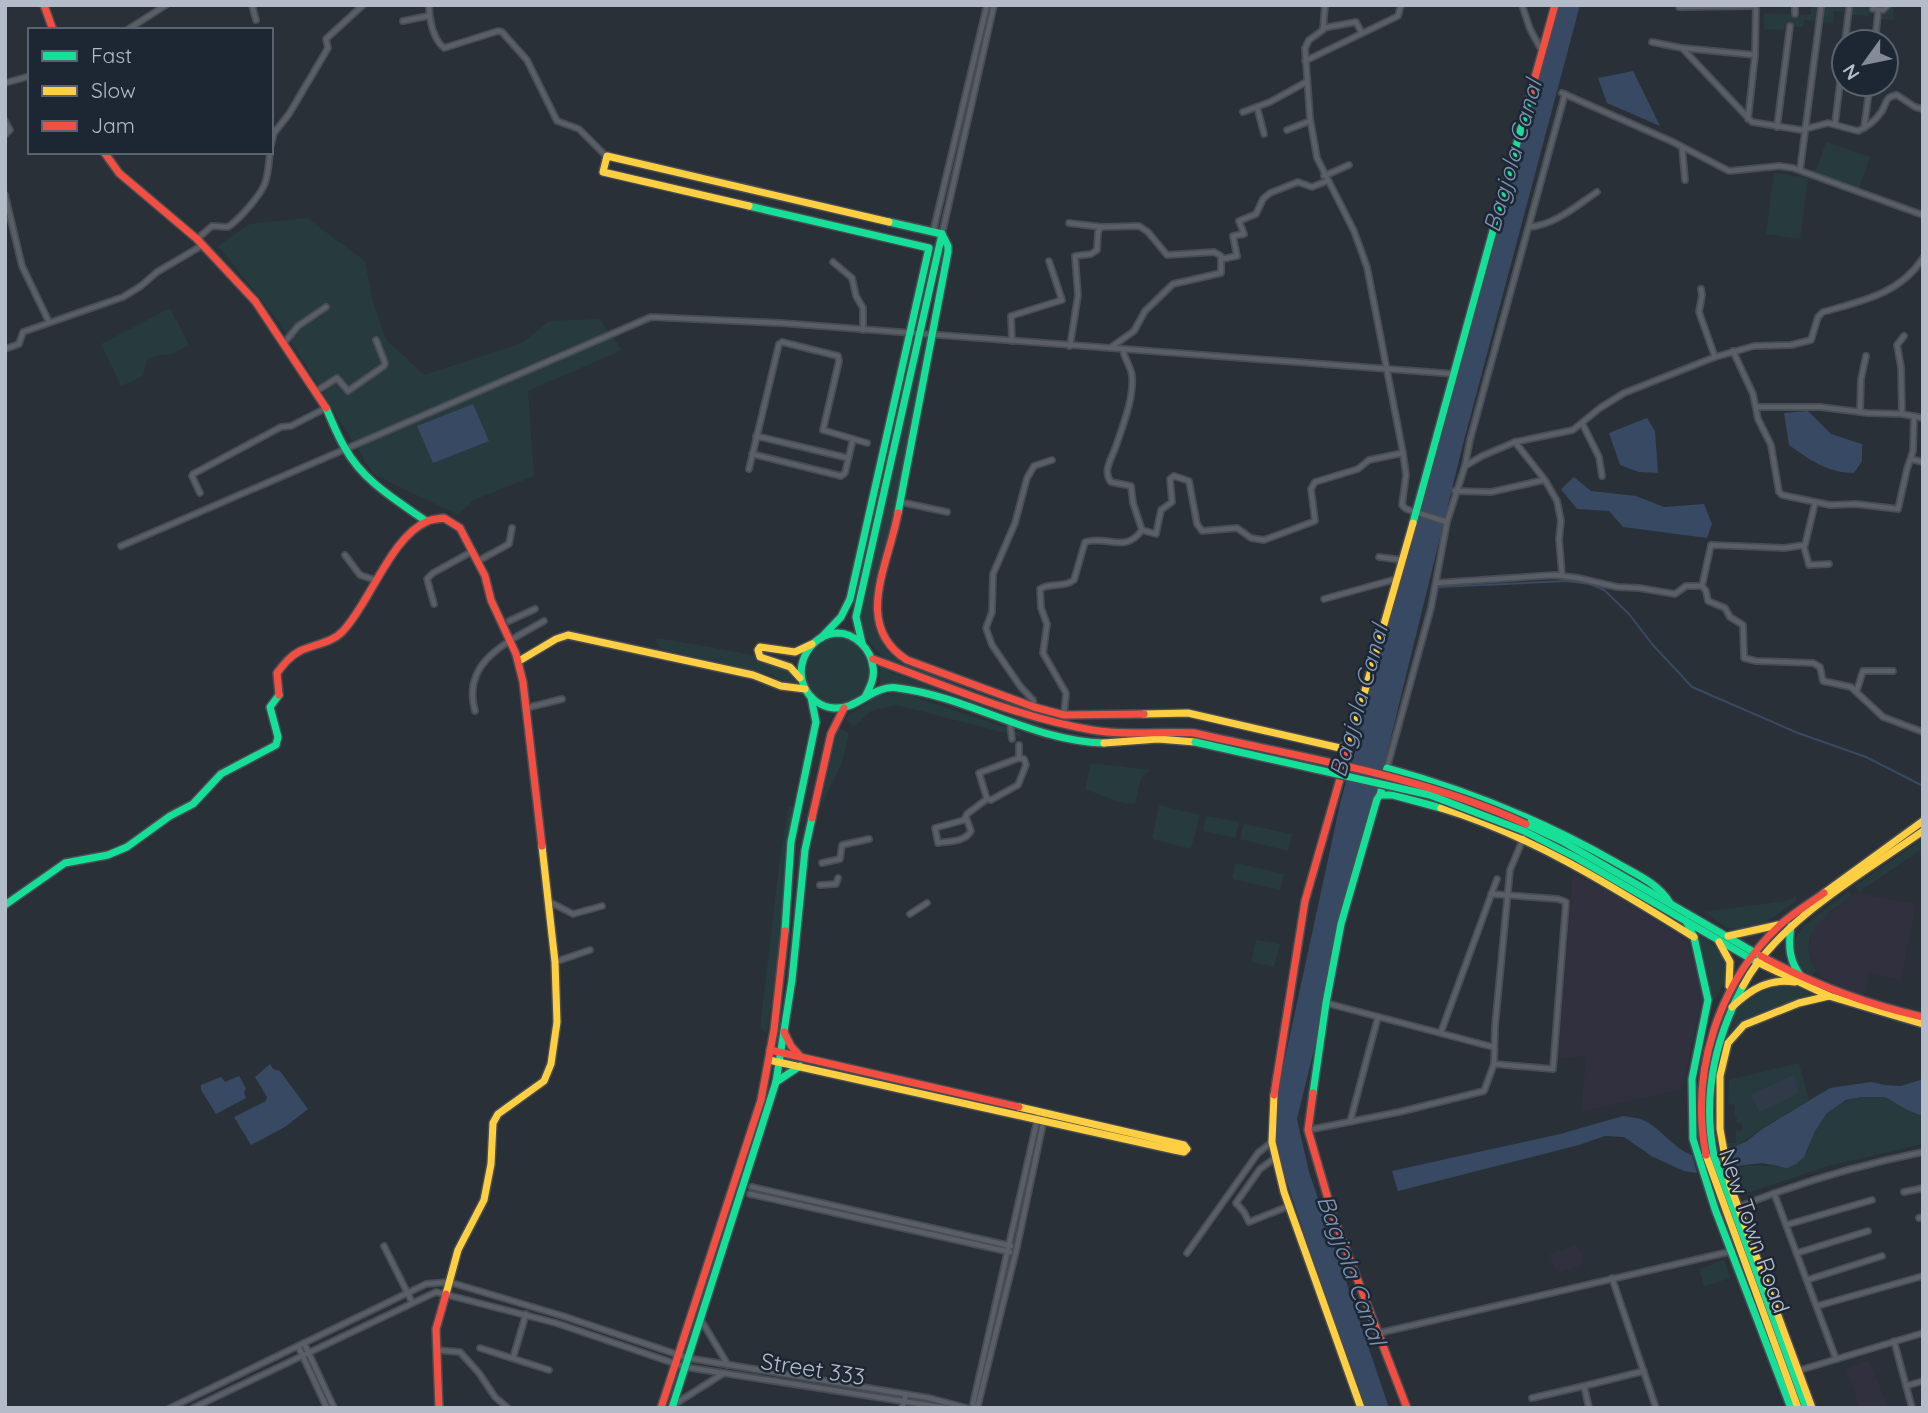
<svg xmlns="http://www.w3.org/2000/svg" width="1928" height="1413" font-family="Quicksand,sans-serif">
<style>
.medical{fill:#31303e}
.airport{fill:#313a48}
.green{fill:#273a3e;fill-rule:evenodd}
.water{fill:#384963}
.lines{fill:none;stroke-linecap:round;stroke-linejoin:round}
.stream{stroke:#384963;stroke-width:2}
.street-casing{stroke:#484c53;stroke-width:8}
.fast-casing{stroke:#484c53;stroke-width:10}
.slow-casing{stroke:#484c53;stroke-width:10}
.jam-casing{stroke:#484c53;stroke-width:10}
.street{stroke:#5a5e66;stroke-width:4.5}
.fast{stroke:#16e098;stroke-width:7}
.slow{stroke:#ffcf43;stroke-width:7}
.jam{stroke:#f24e42;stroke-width:7}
.fast-bridge-casing{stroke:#484c55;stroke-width:10;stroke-linecap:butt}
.jam-bridge-casing{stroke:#484c55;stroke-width:10;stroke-linecap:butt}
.fast-bridge{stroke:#16e098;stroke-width:7}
.jam-bridge{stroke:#f24e42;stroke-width:7}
.labels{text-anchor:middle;stroke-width:5;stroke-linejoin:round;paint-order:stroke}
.street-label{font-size:23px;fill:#b4bcc9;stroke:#1d2633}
.water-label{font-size:24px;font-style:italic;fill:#7c92b1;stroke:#1d2633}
</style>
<rect width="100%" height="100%" fill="#2a3038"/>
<!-- medical -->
<g class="medical">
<polygon points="1573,873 1620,898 1687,941 1704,990 1682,1089 1581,1112 1586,1056 1558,1058"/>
<polygon points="1857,893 1916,904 1901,980 1870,973 1864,996 1841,988 1821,976 1813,964 1809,949 1812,929 1817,922"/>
<polygon points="1577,1245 1584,1262 1569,1271 1568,1269 1557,1273 1549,1254"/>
<polygon points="1869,1360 1888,1408 1860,1408 1846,1369"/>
</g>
<!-- airport -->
<polygon class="airport" points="1795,1074 1800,1093 1759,1113 1750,1094"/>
<!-- green -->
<g class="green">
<polygon points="1811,5 1894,5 1893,20 1881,19 1881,13 1869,12 1868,16 1852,15 1852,9 1844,9 1843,12 1834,11 1833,23 1821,22 1822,9 1818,8 1817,21 1804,20 1803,27 1785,26 1784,30 1764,29 1764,13 1811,15"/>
<polygon points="1826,142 1870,157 1859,188 1815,173"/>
<polygon points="1774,173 1808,178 1800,239 1766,234"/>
<polygon points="307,218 365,261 373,302 386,339 424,375 522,343 549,321 599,319 622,350 528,391 534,476 474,500 458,515 373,474 279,322 218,246 250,224"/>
<path d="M170 308 189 345C184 347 179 352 174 353 162 357 160 352 146 362L143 376 121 386 101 344Z"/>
<path d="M923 336 927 337 896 512 875 606 879 635 886 649 897 658 947 679 945 682C908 668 869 663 859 618Z"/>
<circle cx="837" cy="671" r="34"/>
<path d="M657 638C686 644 764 653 786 668 792 673 796 680 798 686L788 684 771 674 661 649 656 642Z"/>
<path d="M880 666 894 674 1041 721 1039 727C1004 717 910 677 880 684Z"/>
<polygon points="898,692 912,696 1022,733 1021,737 897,705 871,711 854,727 845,718 877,696"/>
<polygon points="838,727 849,733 842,763 820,808"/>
<path d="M1091 763 1150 770 1141 778 1135 804C1118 804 1102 794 1085 790Z"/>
<polygon points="1159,805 1200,815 1191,849 1152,839"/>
<polygon points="789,806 795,808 788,836 780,945 767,1033 760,1028 780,857"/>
<polygon points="1206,816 1239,822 1235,838 1203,831"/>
<polygon points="1244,824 1292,834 1288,851 1240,839"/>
<polygon points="1923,839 1923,848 1859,892 1855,886"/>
<polygon points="1235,863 1284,874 1280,890 1232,879"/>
<path d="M1849 891 1852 896C1824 916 1795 932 1816 970L1812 976 1797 966 1792 953 1794 940 1805 925Z"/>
<path d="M1796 896V901C1779 914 1752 935 1729 928 1720 925 1712 917 1704 912L1785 901Z"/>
<path d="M1696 934C1729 950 1735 970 1713 1002Z"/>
<polygon points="1256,940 1280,944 1274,967 1251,962"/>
<path d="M1774 984H1792L1813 995 1746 1021 1725 1039C1735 1009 1741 994 1774 984Z"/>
<path d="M1799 1063 1809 1100 1762 1128 1737 1146 1728 1149 1727 1143H1736V1131L1743 1130 1742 1124 1736 1122 1737 1116H1734L1735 1105 1728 1104 1729 1080ZM1795 1074 1799 1093 1759 1113 1751 1094Z"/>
<path d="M1861 1097H1885L1909 1111 1923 1116V1144L1828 1166 1744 1194 1737 1168C1759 1160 1782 1174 1800 1160 1809 1153 1810 1141 1815 1131 1824 1111 1841 1101 1861 1097Z"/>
<polygon points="1724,1260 1731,1278 1704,1286 1699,1269"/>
</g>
<!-- water -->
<g class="water">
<polygon points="1553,5 1580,5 1463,444 1297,1119 1309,1172 1389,1408 1362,1408 1282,1167 1271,1123 1340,804"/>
<polygon points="1633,71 1660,126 1607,103 1598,78"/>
<polygon points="473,404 489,441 433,463 417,426"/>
<path d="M1808 411 1831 434 1862 444V461L1854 473C1828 473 1810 460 1789 445L1784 413Z"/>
<polygon points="1647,418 1655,431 1658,473 1639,472 1620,465 1609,433"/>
<polygon points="1574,477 1591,491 1636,496 1664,507 1704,504 1712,524 1707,538 1623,527 1609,511 1577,509 1561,489"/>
<polygon points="270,1064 273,1069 280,1071 308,1109 285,1127 251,1145 234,1117 266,1101 267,1097 255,1077"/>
<polygon points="239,1076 246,1088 244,1092 246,1098 216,1114 201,1090 201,1085 221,1077 225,1082"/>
<polygon points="1923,1079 1923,1116 1909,1111 1885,1097 1861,1097 1846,1100 1827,1113 1815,1131 1804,1157 1796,1164 1787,1168 1762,1163 1729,1167 1728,1150 1747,1141 1762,1129 1830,1088 1871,1082 1885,1085 1901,1086"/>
<path d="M1623 1116C1630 1117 1639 1118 1645 1121 1663 1130 1674 1149 1692 1155L1697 1173 1684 1171 1653 1157 1624 1137 1605 1136 1579 1145 1398 1191 1392 1171 1560 1134Z"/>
</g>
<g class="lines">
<!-- stream -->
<polyline class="stream" points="1439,587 1566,581 1590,584 1604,590 1629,614 1652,644 1692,687 1798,733 1866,757 1923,786"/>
<defs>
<g id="street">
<polyline points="252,5 256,20"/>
<path d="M429 5C429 19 433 39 444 48L498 31 502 32 527 60 557 121 579 129 607 157"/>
<polyline points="1325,5 1323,30 1309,40 1305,48 1310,118 1317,158 1354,231 1367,267 1403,453 1406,475 1402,505 1406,509 1447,522"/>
<polyline points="1522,5 1530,29 1542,51"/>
<polyline points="1679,7 1756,6"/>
<polyline points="1873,9 1883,10 1888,5"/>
<polyline points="1795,14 1795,5"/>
<polyline points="403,21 428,16"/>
<polyline points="1323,28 1356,22 1362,33"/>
<polyline points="127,30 166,5"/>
<path d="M1652 42 1682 48 1752 122 1801 130 1828 123 1858 131C1867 127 1876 120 1882 111 1887 102 1885 97 1897 95L1915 107 1923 109"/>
<polyline points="1845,42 1849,9"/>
<polyline points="1875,42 1878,13"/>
<polyline points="1683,48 1755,55"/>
<polyline points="1305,61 1398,16 1401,5"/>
<polyline points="5,83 30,76"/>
<polyline points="1562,93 1673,142 1729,171 1779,166 1793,168 1923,215"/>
<polyline points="1257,107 1264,134"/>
<polyline points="1243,112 1270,102 1306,82"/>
<polyline points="1748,119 1755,55 1756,5"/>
<polyline points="5,121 10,130 5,135"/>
<polyline points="1835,124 1844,50"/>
<polyline points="1777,127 1790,26"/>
<polyline points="1864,128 1870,84"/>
<polyline points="1287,130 1310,121"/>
<polyline points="271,145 274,133 289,114 328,48 326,39 363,5"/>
<polyline points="1682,147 1685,180"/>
<polyline points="1800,170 1821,8"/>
<polyline points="1324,176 1349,165"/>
<polyline points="5,195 22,266 49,322"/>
<polyline points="1069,223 1101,227"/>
<path d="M1529 227C1555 225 1576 206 1597 192"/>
<polyline points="933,232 987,5"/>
<polyline points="942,234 994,5"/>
<path d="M197 239 212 226 228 227C237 221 242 215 248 208 268 185 267 181 270 152"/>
<polyline points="1222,259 1237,256 1233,236 1244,234 1239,221 1256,214 1263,199 1270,193 1298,182 1312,187 1327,181"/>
<polyline points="833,262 852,278 856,296 863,308 863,330"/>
<polyline points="1701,289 1702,295 1699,312 1715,357"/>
<polyline points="1012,341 1011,316 1062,300 1049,261"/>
<polyline points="284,343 298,326 326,307"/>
<polyline points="1070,346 1078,295 1075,256 1091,254 1097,250 1098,232 1101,227 1139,226 1148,232 1167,255 1214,252 1221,256 1221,273 1173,284 1145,311 1134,331 1110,348"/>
<polyline points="5,349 19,344 23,332 123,297 141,286 157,272 203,245"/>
<path d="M1123 349C1124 359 1131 366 1132 376 1134 398 1123 425 1116 446 1112 458 1102 471 1111 482L1131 486 1133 503 1142 530"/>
<polyline points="1733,351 1753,394 1758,419 1771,445 1779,492 1782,495 1830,505 1856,504 1898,509 1907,469 1913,451 1914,416"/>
<polyline points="315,392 337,378 348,391 384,366 385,363 376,340"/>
<polyline points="1756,407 1820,407 1868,413 1902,414 1923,418"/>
<polyline points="1860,412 1861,379 1866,356"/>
<polyline points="1902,414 1901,367 1897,345 1904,336"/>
<polyline points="1582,423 1599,457 1602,476"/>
<polyline points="756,436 848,458"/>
<polyline points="1515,442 1545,480 1557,501 1561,521 1559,539 1562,575"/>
<polyline points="752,454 841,476 845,473 853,439"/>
<polyline points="1911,459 1923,462"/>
<path d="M1465 466 1482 456 1515 442 1573 430 1600 408 1624 393 1715 357 1754 346 1791 345 1811 340 1818 317 1823 312C1862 301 1900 294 1923 258"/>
<polyline points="749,469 779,344 782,342 838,356 839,361 823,430 867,443"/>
<polyline points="1455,491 1491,492 1544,480"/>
<polyline points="200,493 192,476 193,474 281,427 291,426 326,408"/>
<polyline points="900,502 947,512"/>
<polyline points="121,546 651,317 781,323 1455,374"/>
<polyline points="1804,547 1809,565 1829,564"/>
<polyline points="345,555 360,575 375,580"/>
<polyline points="1379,557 1402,560"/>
<polyline points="478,561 509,544 512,528"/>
<polyline points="1436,583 1555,575 1578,578 1617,587 1639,588 1675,594 1686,586 1702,586 1706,591 1708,601 1725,608 1730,617 1743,625 1744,658 1756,661 1813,663 1820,667 1823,681 1851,687 1883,717 1923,732"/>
<polyline points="1702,586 1711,545 1784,548 1805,545 1815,503"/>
<polyline points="1324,599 1396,579"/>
<polyline points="434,604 427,579 433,573 473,551"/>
<polyline points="509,621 535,609"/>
<polyline points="1857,690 1863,671 1893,671"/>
<polyline points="1034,707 1033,700 1020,686 992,645 986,628 992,612 993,574 1015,523 1027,478 1034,466 1052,460"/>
<polyline points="526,708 562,699"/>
<path d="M475 711C461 661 508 642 544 621"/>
<path d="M1064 715 1066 693 1043 653 1047 624 1041 608 1040 589C1050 582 1064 588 1074 580L1085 542C1108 535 1125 554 1142 530L1156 534 1161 510 1172 502 1170 479 1174 476 1189 481 1197 524 1202 531 1237 528 1251 538 1264 540 1315 521 1311 489 1315 482 1358 469 1369 460 1403 453"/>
<polyline points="1010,723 1012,739"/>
<polyline points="1387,768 1431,608 1447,522 1465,466 1470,440 1565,94"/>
<polyline points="987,799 991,800 1018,785 1026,765 1024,759 1019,758"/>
<path d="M966 817 971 831C965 842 950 841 938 843L935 828 964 820 967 814 987 799 979 773 1019 758V745"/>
<polyline points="822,863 840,859 842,845 869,839"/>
<polyline points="820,885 836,884 838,878"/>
<polyline points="1491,894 1558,899 1566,902 1553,1069 1494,1064"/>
<polyline points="548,901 573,914 602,906"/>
<polyline points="910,914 927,903"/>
<polyline points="555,962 590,950"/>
<polyline points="1326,1003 1493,1047"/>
<polyline points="1441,1032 1497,879"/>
<polyline points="1350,1122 1378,1017"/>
<polyline points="1308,1130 1399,1112 1484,1091 1494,1064 1495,1026 1510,870 1526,832"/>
<polyline points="1275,1158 1260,1169 1236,1203 1244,1212 1249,1222 1289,1206"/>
<polyline points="752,1187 1011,1246"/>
<polyline points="1904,1192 1923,1188"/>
<polyline points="1774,1193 1836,1359"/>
<polyline points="750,1194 1010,1252"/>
<path d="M1736 1208C1797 1183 1859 1165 1923 1152"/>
<polyline points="1919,1218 1923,1217"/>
<polyline points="1786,1225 1872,1200"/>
<polyline points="384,1246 412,1302"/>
<polyline points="1187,1253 1258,1153 1272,1142"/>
<polyline points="1797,1253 1868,1231"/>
<polyline points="1612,1278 1656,1408"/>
<polyline points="1807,1280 1882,1256"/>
<polyline points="1817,1306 1923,1276"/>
<polyline points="701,1320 728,1365"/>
<polyline points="1379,1333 1733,1251"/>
<polyline points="1894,1341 1912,1408"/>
<polyline points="304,1343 334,1408"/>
<polyline points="298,1346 327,1408"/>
<polyline points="480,1348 549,1370"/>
<polyline points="436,1350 460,1352 479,1373 495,1397 508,1408"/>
<polyline points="513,1358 526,1314"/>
<polyline points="1797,1371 1923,1333"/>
<polyline points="1906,1386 1923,1381"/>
<polyline points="1532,1398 1584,1386"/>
<polyline points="675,1404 724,1373"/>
<polyline points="170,1408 426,1284 449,1282 563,1316 688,1358 929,1398 967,1408"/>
<polyline points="193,1408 436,1292 556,1323 685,1367 946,1408"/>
<polyline points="902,1408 906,1394"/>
<polyline points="975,1408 973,1404 1039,1112"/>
<polyline points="975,1408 978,1405 1017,1247 1045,1114"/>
<polyline points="1589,1408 1584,1386 1644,1371"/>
</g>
<g id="fast">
<polyline points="749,206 929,248 850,599 841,617 821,638"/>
<path d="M326 408C332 421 337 435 345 448 363 481 396 500 426 521"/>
<polyline points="898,513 948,252 948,246 942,234"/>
<polyline points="1413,523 1531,92"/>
<polyline points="862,643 856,617 942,234 889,222"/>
<path d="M865 697C870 687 875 678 873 667 871 649 855 633 837 633 811 634 793 665 805 688 810 699 821 707 834 708 858 710 873 684 898 688 969 697 1032 741 1104 743"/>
<path d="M1380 795 1387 768C1467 790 1543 821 1615 862 1635 874 1657 882 1670 903"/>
<polyline points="1526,824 1562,841 1757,954"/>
<polyline points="1526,832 1577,858 1753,960"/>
<polyline points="5,905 65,863 108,855 127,847 170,816 193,804 221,774 276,745 278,737 270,707 279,695"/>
<polyline points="1686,921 1694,937 1708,1000 1692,1079 1693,1139 1715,1209 1791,1408"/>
<path d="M1791 926C1788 947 1789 961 1802 978"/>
<polyline points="785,931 791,842 816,722 811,697"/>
<path d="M1743 986C1715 1039 1702 1096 1714 1156L1806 1408"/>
<polyline points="776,1082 800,1066"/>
<polyline points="1313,1093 1326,1003 1341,924 1377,799 1380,795 1393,795 1441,808"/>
<polyline points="672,1408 776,1082 792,980 805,850 812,818"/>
</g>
<g id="slow">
<polyline points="749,206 603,172 607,156 889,222"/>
<polyline points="519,661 556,639 568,635 753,675 781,686 805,689"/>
<polyline points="800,678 790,667 760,657 758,650 760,647 795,652 812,644"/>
<polyline points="1144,714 1188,713 1340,748 1350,743 1413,523"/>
<polyline points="1104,743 1158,739 1195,742"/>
<path d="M1441 808C1533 836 1613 887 1694 937"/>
<polyline points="1824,893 1923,821"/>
<polyline points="1728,936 1778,925"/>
<polyline points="1719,942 1730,962 1729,986"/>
<polyline points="1757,962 1829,996 1923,1024"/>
<path d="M1743 986C1776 922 1865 872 1923 831"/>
<path d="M1732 1007C1751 989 1769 978 1795 982"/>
<polyline points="769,1060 1174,1150 1184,1152 1187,1149 1184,1145 1019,1107"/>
<polyline points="1274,1095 1272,1142 1284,1192 1361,1408"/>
<polyline points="1706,1155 1798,1408"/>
<polyline points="446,1294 458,1250 484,1200 491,1164 493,1123 498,1114 544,1081 551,1064 557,1022 555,962 542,846"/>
<polyline points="1812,1408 1730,1185 1720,1129 1720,1076 1728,1043 1744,1025 1799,1003 1829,996"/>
</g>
<g id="jam">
<polyline points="44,5 53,30"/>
<polyline points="1531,92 1555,5"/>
<polyline points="104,152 119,173 197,239 255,301 326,408"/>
<path d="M898 513C889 564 852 625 907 660L1034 707 1064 715 1144 714"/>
<path d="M873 659C945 685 1016 717 1092 730 1126 736 1160 731 1194 733"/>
<path d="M279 695 277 673C284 664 290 656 300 651 315 644 332 643 343 631 370 603 391 536 428 521 433 519 439 519 444 518L460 528 485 576 491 600 516 654 523 682 542 846"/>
<polyline points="812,818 831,734 844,708"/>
<path d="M1761 956C1812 984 1866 1004 1923 1017"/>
<polyline points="784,1032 791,1046 799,1055"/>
<polyline points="770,1050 1019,1107"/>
<polyline points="1313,1093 1308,1130 1333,1216 1407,1408"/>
<polyline points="1274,1095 1305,901 1350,744"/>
<path d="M1706 1155C1690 1072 1718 983 1780 925 1793 913 1810 903 1824 893"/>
<polyline points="439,1408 436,1329 446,1294"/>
<polyline points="661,1408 761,1100 774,1030 785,931"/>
</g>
</defs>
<!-- street casing -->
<use href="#street" class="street-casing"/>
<!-- fast casing -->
<use href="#fast" class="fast-casing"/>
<!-- slow casing -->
<use href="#slow" class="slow-casing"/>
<!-- jam casing -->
<use href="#jam" class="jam-casing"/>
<!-- street -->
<use href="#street" class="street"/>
<!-- fast -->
<use href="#fast" class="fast"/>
<!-- slow -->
<use href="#slow" class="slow"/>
<!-- jam -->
<use href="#jam" class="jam"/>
<defs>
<polyline id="fast-bridge" points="1195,742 1430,795 1524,831"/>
<path id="jam-bridge" d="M1194 733C1305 758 1422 776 1526 824"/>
</defs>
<!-- fast-bridge casing -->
<use href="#fast-bridge" class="fast-bridge-casing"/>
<!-- jam-bridge casing -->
<use href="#jam-bridge" class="jam-bridge-casing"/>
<!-- fast-bridge -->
<use href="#fast-bridge" class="fast-bridge"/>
<!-- jam-bridge -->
<use href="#jam-bridge" class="jam-bridge"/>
</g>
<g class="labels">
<!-- street labels -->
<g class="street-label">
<text transform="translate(1754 1231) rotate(71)" y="8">New Town Road</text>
<text transform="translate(813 1369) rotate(9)" y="8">Street 333</text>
</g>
<!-- water labels -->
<g class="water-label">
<text transform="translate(1513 156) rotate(-74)" y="8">Bagjola Canal</text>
<text transform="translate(1359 701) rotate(-74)" y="8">Bagjola Canal</text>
<text transform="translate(1351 1270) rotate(70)" y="8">Bagjola Canal</text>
</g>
</g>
<!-- border -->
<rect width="1928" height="1413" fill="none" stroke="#b4bcc9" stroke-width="14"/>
<!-- legend -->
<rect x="28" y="28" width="245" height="126" fill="#1d2633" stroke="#59626f" stroke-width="2"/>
<rect x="42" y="51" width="35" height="10" fill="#16e098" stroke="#59626f" stroke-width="2"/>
<text x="91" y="63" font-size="21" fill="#b4bcc9">Fast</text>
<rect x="42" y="86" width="35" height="10" fill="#ffcf43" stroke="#59626f" stroke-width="2"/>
<text x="91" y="98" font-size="21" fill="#b4bcc9">Slow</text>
<rect x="42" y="121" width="35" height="10" fill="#f24e42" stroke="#59626f" stroke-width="2"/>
<text x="91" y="133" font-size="21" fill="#b4bcc9">Jam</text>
<!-- north arrow -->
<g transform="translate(1865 63) rotate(237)"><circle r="33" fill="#1d2633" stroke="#59626f" stroke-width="2"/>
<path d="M0-5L12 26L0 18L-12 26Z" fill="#848b96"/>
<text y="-10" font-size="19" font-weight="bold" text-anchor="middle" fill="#b4bcc9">N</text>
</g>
</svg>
